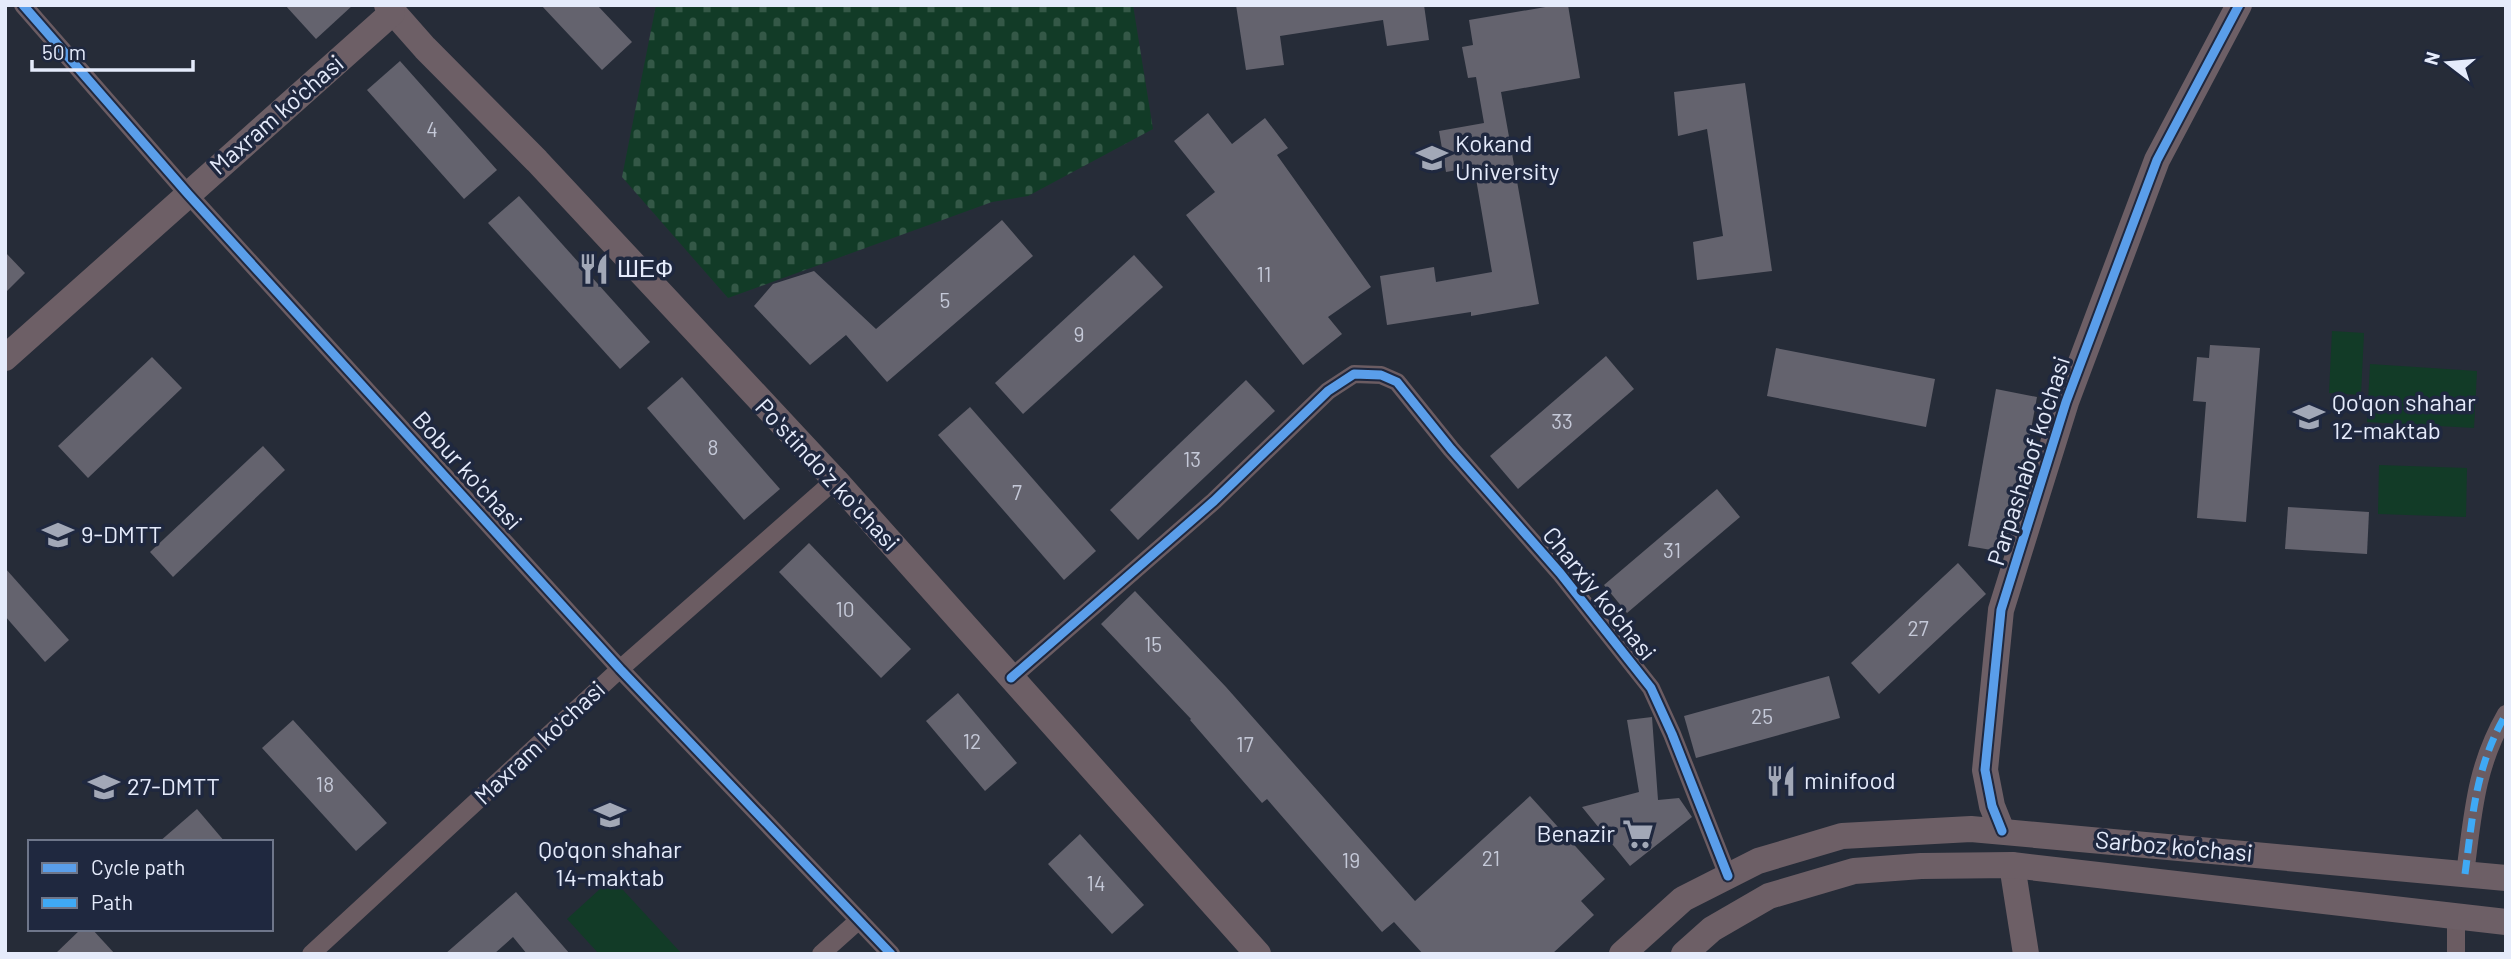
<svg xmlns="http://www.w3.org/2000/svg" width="2511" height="959" font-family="Barlow,sans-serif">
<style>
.grass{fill:#123b27}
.cemetery{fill:url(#cemetery-stones)}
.building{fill:#64636e}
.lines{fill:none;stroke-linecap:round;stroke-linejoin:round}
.street{stroke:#6b5c62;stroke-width:18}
.secondary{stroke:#6d5f66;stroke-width:26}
.quiet{stroke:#3fa9f5;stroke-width:7;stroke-dasharray:14 7;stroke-linecap:butt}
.cycleway-casing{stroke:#1f283f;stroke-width:13}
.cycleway{stroke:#5a9eea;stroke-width:9}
.labels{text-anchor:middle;stroke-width:7;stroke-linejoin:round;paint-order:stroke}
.number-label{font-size:21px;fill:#c5c9d8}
.street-label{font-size:24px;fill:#e5ebfb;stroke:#1f283f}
.poi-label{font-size:24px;fill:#e5ebfb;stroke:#1f283f;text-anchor:start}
</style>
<defs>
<pattern id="cemetery-stones" width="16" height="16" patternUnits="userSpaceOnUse" patternTransform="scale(1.75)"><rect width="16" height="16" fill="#123b27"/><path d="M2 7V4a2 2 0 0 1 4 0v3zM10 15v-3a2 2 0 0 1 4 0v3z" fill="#345847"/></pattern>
</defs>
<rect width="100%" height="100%" fill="#262c38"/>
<!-- grass -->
<g class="grass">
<polygon points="2332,331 2364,333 2361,395 2329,393"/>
<polygon points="2370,364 2477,371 2474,428 2367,422"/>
<polygon points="2379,465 2467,468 2466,517 2378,514"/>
<polygon points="612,878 682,954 599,954 567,919"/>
</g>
<!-- cemetery -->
<polygon class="cemetery" points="656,5 1133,5 1153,129 1028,196 992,202 728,298 622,177"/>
<!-- building -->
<g class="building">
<polygon points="285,5 353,5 316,39"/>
<polygon points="541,5 597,5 632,42 602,70"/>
<polygon points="1236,5 1424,5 1429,40 1387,46 1383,20 1280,36 1284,65 1246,70"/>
<polygon points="1557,5 1568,5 1580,78 1501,92 1539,304 1471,316 1471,312 1387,325 1380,276 1434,267 1436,282 1492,272 1474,167 1446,172 1439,131 1484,123 1476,77 1468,78 1462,47 1473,45 1469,20"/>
<polygon points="400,61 497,170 464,199 367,90"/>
<polygon points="1745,83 1772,271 1697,280 1693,242 1723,236 1707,129 1678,136 1674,92"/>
<polygon points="1208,113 1232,144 1265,118 1288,148 1277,155 1371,287 1328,317 1342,334 1303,365 1186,215 1215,192 1174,141"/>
<polygon points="519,196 650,342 620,369 488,223"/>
<polygon points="1002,220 1033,256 887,382 846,335 810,365 754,306 773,284 814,271 876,329"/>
<polygon points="5,252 25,273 5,293"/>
<polygon points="1134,255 1163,287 1023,414 995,383"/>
<polygon points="2210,345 2260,348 2246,522 2197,518 2206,402 2193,401 2197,357 2209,358"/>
<polygon points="1776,348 1935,379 1926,427 1767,396"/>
<polygon points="1606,356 1634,389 1518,489 1490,456"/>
<polygon points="152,357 182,388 88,478 58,446"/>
<polygon points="682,377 780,489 744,520 647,408"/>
<polygon points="1246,380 1275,411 1138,540 1110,510"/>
<polygon points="1996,389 2037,397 2017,506 2003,552 1968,546"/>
<polygon points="970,407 1096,551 1064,580 938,435"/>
<polygon points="263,446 285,470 173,577 150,552"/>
<polygon points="1717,489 1740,517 1627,613 1604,585"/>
<polygon points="2288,507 2369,512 2367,554 2285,549"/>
<polygon points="809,543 911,649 881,678 779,572"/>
<polygon points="1958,563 1986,594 1879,694 1851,663"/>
<polygon points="5,568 69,640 45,662 5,616"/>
<polygon points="1135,591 1226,687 1415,901 1530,796 1605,879 1581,901 1594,915 1552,954 1423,954 1394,922 1382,932 1267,799 1262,803 1190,720 1191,719 1101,624"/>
<polygon points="1829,676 1840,718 1696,758 1684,716"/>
<polygon points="958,693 1017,763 985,791 926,721"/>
<polygon points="1652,717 1658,800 1679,798 1692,817 1630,866 1582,807 1639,792 1627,720"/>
<polygon points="293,720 387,823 356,851 262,748"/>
<polygon points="197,809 225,842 159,842"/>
<polygon points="1080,834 1144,905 1112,934 1048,864"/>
<polygon points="516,892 570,954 527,954 513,937 494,954 445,954"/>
<polygon points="81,929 92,929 115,954 55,954"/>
</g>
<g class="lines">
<!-- street -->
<g class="street">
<polyline points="23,5 188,194 620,669 891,954"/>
<polyline points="1011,678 1214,501 1328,391 1354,374 1381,375 1397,382 1451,449 1560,573 1651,688 1672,734 1728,876"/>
<path d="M2465 874C2473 814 2475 768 2506 714"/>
<polyline points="311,954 620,669 835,480"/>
<polyline points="821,954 859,920"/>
<polyline points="2456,954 2456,917"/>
</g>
<!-- secondary -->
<g class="secondary">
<polyline points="387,5 425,48 537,161 835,480 1258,954"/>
<polyline points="5,358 392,13"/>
<polyline points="2002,831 1992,806 1985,770 2001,610 2066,402 2157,160 2239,5"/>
<polyline points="2012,865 2026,954"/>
<polyline points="1622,954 1683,899 1758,861 1842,836 1971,829 2506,878"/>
<polyline points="1684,954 1712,929 1769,896 1854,871 1921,866 2012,865 2506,922"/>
</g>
<!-- quiet -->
<path class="quiet" d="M2465 874C2473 814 2475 768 2506 714"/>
<defs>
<g id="cycleway">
<polyline points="23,5 188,194 620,669 891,954"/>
<polyline points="1011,678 1214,501 1328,391 1354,374 1381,375 1397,382 1451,449 1560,573 1651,688 1672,734 1728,876"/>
<polyline points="2002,831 1992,806 1985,770 2001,610 2066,402 2157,160 2239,5"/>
</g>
</defs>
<!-- cycleway casing -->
<use href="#cycleway" class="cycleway-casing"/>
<!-- cycleway -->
<use href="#cycleway" class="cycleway"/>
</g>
<!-- icons -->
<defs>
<symbol id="university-bare" viewBox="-9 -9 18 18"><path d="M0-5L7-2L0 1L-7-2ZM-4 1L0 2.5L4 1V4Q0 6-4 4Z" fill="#a2a8b7" stroke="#1f283f" stroke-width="2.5" paint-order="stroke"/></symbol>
<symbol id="restaurant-bare" viewBox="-9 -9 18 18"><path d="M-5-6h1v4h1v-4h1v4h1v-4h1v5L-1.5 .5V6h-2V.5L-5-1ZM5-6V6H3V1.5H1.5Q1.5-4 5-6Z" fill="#a2a8b7" stroke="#1f283f" stroke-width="2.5" paint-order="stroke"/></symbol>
<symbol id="school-bare" viewBox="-9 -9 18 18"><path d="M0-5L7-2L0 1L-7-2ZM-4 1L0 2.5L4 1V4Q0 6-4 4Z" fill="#a2a8b7" stroke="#1f283f" stroke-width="2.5" paint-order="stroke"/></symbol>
<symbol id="supermarket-bare" viewBox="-9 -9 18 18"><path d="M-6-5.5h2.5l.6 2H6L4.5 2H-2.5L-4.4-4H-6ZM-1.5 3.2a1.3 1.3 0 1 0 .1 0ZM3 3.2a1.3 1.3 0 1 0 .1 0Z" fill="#a2a8b7" stroke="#1f283f" stroke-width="2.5" paint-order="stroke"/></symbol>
</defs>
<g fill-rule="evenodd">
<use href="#university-bare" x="1410" y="136" width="44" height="44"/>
<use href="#restaurant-bare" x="572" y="247" width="44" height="44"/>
<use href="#school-bare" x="2287" y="395" width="44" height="44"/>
<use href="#school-bare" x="36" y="513" width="44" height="44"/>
<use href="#restaurant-bare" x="1759" y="759" width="44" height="44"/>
<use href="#school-bare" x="82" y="765" width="44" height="44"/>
<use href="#school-bare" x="588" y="793" width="44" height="44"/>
<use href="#supermarket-bare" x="1616" y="812" width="44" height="44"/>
</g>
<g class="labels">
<!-- number labels -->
<g class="number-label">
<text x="432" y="137">4</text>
<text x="1264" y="282">11</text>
<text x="945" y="308">5</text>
<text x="1079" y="342">9</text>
<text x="1562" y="429">33</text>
<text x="713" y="455">8</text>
<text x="1192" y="467">13</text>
<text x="1017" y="500">7</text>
<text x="1672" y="558">31</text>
<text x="845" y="617">10</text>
<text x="1918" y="636">27</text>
<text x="1153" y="652">15</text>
<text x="1762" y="724">25</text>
<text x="972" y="749">12</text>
<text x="1245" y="752">17</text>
<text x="325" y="792">18</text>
<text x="1491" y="866">21</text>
<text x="1351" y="868">19</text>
<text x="1096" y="891">14</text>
</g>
<!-- street labels -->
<g class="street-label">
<text transform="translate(277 115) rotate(-41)" y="8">Maxram ko'chasi</text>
<text transform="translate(2029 461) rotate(-72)" y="8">Parpashabof ko'chasi</text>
<text transform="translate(467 471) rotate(48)" y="8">Bobur ko'chasi</text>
<text transform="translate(827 475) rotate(47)" y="8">Poʻstindoʻz koʻchasi</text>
<text transform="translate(1599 594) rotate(51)" y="8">Charxiy ko'chasi</text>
<text transform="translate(540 743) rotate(-43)" y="8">Maxram ko'chasi</text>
<text transform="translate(2174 847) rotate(5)" y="8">Sarboz ko'chasi</text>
</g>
<!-- poi labels -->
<g class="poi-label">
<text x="1455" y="152">Kokand<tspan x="1455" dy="28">University</tspan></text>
<text x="617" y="277">ШЕФ</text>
<text x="2332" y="411">Qo'qon shahar<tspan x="2332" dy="28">12-maktab</tspan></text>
<text x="81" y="543">9-DMTT</text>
<text x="1804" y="789">minifood</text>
<text x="127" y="795">27-DMTT</text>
<text x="1615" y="842" text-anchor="end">Benazir</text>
<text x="610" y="858" text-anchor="middle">Qo'qon shahar<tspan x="610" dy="28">14-maktab</tspan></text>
</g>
</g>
<!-- border -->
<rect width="2511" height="959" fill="none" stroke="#e5ebfb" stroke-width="14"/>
<!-- legend -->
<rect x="28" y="840" width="245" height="91" fill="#1f283f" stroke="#6e768a" stroke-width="2"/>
<rect x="42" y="863" width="35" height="10" fill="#5a9eea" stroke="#6e768a" stroke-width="2"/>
<text x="91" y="875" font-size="21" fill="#e5ebfb">Cycle path</text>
<rect x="42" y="898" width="35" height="10" fill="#3fa9f5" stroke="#6e768a" stroke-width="2"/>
<text x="91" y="910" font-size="21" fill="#e5ebfb">Path</text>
<!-- north arrow -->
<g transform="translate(2448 63) rotate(286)" stroke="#1f283f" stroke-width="5" paint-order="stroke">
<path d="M0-5L12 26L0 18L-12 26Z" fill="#e5ebfb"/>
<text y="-10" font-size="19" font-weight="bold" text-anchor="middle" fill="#e5ebfb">N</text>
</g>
<!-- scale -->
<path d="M32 60v10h161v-10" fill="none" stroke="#e5ebfb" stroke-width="3.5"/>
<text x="42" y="60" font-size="21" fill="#e5ebfb" stroke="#1f283f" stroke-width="5" paint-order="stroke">50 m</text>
</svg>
